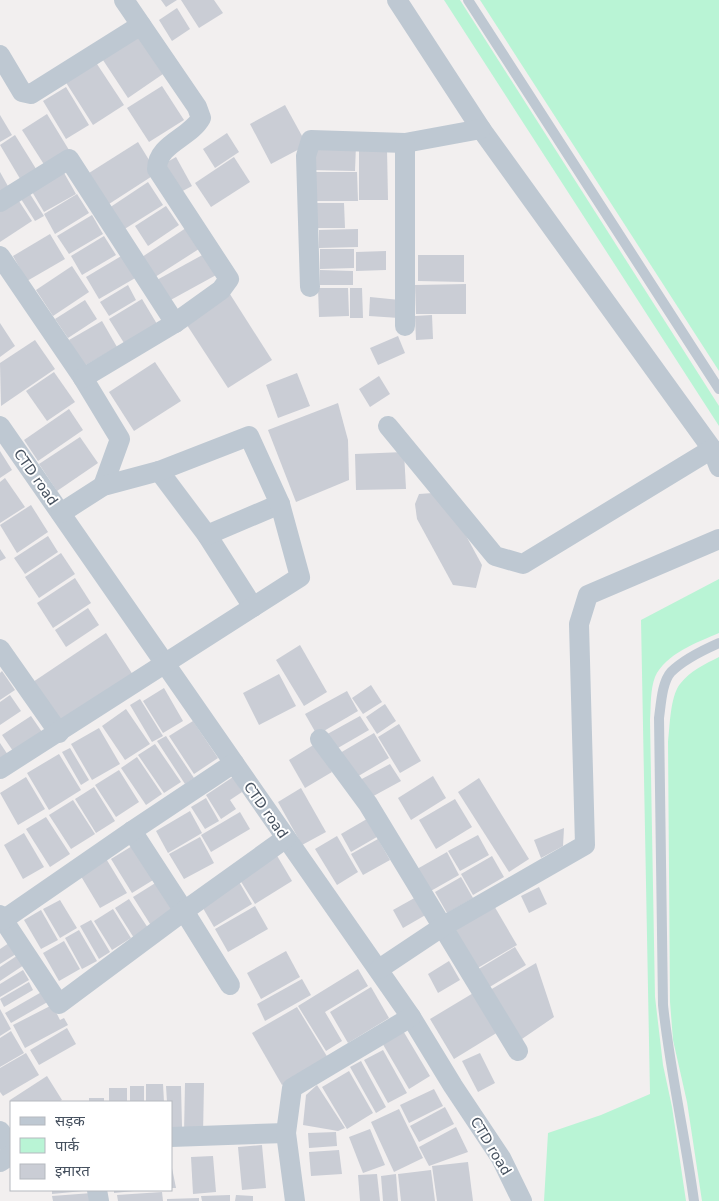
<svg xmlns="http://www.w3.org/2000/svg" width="719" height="1201" font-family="'DejaVu Sans','Noto Sans Devanagari',sans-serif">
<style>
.green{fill:#b9f4d5}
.building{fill:#cacdd5}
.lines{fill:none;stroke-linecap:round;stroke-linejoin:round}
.service{stroke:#bec8d2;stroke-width:10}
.minor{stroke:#bec8d2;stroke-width:20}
.labels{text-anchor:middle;stroke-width:4;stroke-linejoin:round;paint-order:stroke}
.street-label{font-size:14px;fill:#45505e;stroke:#fff}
</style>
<rect width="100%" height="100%" fill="#f2efef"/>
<!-- green -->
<g class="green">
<polygon points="444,0 460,0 719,406 719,426"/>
<polygon points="480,0 719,0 719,371"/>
<path d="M719 579V633C698 642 665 654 655 677 650 690 651 706 650 720L655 997 663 1065 672 1107 686 1201H544L548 1133 601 1115 650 1094 641 620Z"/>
<path d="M719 657V1201H702L687 1102 673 1040 670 1002 668 742C670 726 670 697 680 684 690 671 705 664 719 657Z"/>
</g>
<!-- building -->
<g class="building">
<polygon points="161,0 177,0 166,7"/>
<polygon points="181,0 214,0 223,13 199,28"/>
<polygon points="177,8 190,29 172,41 159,20"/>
<polygon points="136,33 163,74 128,98 101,57"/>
<polygon points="95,61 124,105 93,125 65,81"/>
<polygon points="162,86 184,120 149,142 127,108"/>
<polygon points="66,87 89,125 66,139 43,101"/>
<polygon points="285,105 307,145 271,164 250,124"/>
<polygon points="47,114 69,150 45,166 22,130"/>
<polygon points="0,115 12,135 0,142"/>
<polygon points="227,133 239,152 215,168 203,149"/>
<polygon points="15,135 38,172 22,182 0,145"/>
<polygon points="138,142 157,173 109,204 89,173"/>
<polygon points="312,143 356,145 355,171 311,170"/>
<polygon points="359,148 387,148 388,200 359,200"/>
<polygon points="176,157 192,186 177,194 160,166"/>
<polygon points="234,157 250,182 211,207 195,183"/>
<polygon points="63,171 76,194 44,212 31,190"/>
<polygon points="0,172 9,188 0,193"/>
<polygon points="310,172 357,172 358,201 311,201"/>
<polygon points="148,182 163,205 123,230 109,208"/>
<polygon points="30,194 44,216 35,221 21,199"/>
<polygon points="77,194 89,213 55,234 44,214"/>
<polygon points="17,198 32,221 0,242 0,209"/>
<polygon points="317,203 344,203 345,228 317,228"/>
<polygon points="166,206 179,225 148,246 135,226"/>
<polygon points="92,215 103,234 69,254 57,236"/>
<polygon points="189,226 202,247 152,279 139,259"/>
<polygon points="358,229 358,247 319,248 319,230"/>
<polygon points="50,234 65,259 27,281 13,256"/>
<polygon points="104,236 116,255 82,275 71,256"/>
<polygon points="320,249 354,249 354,268 320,269"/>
<polygon points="386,251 386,270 356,271 356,252"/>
<polygon points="206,253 218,274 167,302 155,281"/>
<polygon points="123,255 137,277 99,299 86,277"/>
<polygon points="418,255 464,255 464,282 418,281"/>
<polygon points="72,266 89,292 53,316 36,290"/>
<polygon points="320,270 353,271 353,285 320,285"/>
<polygon points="466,284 466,314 416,314 415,285"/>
<polygon points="128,285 136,300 109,316 100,302"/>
<polygon points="318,288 348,288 349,316 319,317"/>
<polygon points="350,288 362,288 363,318 350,318"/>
<polygon points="228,291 272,360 228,388 183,319"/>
<polygon points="370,297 400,300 399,318 369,316"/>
<polygon points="142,299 157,324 124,343 109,319"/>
<polygon points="85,300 97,319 68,338 55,319"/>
<polygon points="432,315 433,339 416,340 415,316"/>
<polygon points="102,321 117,347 84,366 69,340"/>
<polygon points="0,323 15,346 0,357"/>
<polygon points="398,336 405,353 378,365 370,348"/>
<polygon points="35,340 55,369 1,406 0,363"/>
<polygon points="155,362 181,401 134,431 109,392"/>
<polygon points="54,372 75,402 47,421 26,391"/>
<polygon points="297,373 310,406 278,418 266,385"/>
<polygon points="379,376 390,394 370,407 359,389"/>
<polygon points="338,403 348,440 349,480 296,502 268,430"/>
<polygon points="69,409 83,430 38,461 24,440"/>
<polygon points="80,437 98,463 57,491 39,464"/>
<polygon points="0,451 12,470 0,478"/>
<polygon points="404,452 406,489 356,490 355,454"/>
<polygon points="5,478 25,507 0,523 0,482"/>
<polygon points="433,493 452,510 482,565 476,588 453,585 417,519 415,504 419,494"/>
<polygon points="31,505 48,532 17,553 0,525"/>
<polygon points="48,536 58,552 25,574 14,558"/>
<polygon points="0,549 6,558 0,561"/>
<polygon points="61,553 75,574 39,598 25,577"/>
<polygon points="75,578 91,603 53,628 37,603"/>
<polygon points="88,608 99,625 66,647 55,630"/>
<polygon points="106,633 133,675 57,725 30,684"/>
<polygon points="300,645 327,692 304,706 276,660"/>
<polygon points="2,671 15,690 0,700 0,673"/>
<polygon points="279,674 296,706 259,725 243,693"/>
<polygon points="371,685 382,702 363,714 352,698"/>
<polygon points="164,688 183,721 163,733 143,701"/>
<polygon points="347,691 358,711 317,735 305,714"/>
<polygon points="10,695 21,711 0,725 0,702"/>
<polygon points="140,699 163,736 152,742 130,705"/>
<polygon points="385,704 396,721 377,734 366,717"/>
<polygon points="126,709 150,744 125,760 102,726"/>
<polygon points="31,716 42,732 13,751 2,735"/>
<polygon points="360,716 369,730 331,752 322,737"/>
<polygon points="193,721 218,758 194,774 169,736"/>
<polygon points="399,724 421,761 400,773 378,737"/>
<polygon points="99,728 120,764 92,780 71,744"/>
<polygon points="374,733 389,758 355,778 340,753"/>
<polygon points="166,736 194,778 185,784 157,741"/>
<polygon points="0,743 8,755 0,760"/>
<polygon points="155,744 181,782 164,793 138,755"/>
<polygon points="315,744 332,772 305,788 289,760"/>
<polygon points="70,748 89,780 81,785 62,752"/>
<polygon points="59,754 81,790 49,810 27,773"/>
<polygon points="137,757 162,794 146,805 121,768"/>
<polygon points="390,764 401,781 368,799 358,781"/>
<polygon points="119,770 139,802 116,817 95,785"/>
<polygon points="433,776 446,798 411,820 398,798"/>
<polygon points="26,777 45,809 18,825 0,793"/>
<polygon points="233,777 242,792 230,800 236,809 221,819 206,795"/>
<polygon points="479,778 529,859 509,872 458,792"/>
<polygon points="94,787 115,821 96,833 75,799"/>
<polygon points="301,788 326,832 302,845 278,802"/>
<polygon points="206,798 219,821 205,829 191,807"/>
<polygon points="455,799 472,827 436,849 419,820"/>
<polygon points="73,800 95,834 71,849 49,815"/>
<polygon points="190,811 202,833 168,853 156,831"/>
<polygon points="240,812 250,829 211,852 201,835"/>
<polygon points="372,816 382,834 351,852 341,834"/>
<polygon points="46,817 70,854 50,867 26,829"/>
<polygon points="564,828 563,846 541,858 534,840"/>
<polygon points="24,833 44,867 23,879 4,845"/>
<polygon points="478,835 489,855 460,871 448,851"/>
<polygon points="337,836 358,872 337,885 315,849"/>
<polygon points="200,837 214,863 184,879 169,854"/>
<polygon points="378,839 390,860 363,875 351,854"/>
<polygon points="137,843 158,877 132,893 111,859"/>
<polygon points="447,852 459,875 429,892 417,869"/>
<polygon points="276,854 292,881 255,904 238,877"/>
<polygon points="492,856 504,877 473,895 461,874"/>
<polygon points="105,857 127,893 100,908 79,873"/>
<polygon points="461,877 473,898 447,913 435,892"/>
<polygon points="238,880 252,904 214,927 200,903"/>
<polygon points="157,882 176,912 152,927 133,897"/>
<polygon points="539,887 547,904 529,913 521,896"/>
<polygon points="418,896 429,913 403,928 393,910"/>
<polygon points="129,899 148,928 134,938 115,908"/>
<polygon points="60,900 77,928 60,938 43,909"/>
<polygon points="493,904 517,945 476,969 452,928"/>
<polygon points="255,906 268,929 228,952 215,929"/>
<polygon points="113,909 131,938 112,950 94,921"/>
<polygon points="41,910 58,940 41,949 24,920"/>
<polygon points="91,920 110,952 99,959 80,926"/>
<polygon points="79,930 97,961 82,969 65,938"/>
<polygon points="64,941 80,969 59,981 43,953"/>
<polygon points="9,943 16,954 0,964 0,949"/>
<polygon points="515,947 526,965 488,988 477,970"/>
<polygon points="286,951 300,977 261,999 247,973"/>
<polygon points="18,955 24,965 0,981 0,967"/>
<polygon points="449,961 460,980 438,993 428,974"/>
<polygon points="536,963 554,1017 519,1041 490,990"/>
<polygon points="358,969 368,986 325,1012 342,1041 326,1051 298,1006"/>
<polygon points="23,970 29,980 0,997 0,984"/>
<polygon points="302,979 311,995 265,1021 257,1004"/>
<polygon points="29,982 33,990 4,1007 0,999"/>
<polygon points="371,987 389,1018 348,1043 330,1012"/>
<polygon points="480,989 503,1029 454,1059 430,1019"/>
<polygon points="45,990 51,1000 11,1023 5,1013"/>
<polygon points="56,1003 55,1010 60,1020 64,1018 68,1025 25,1048 13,1025"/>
<polygon points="297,1007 328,1058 282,1085 252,1033"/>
<polygon points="0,1009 11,1029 0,1036"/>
<polygon points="67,1028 76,1044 39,1065 30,1050"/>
<polygon points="402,1029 430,1076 409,1089 381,1041"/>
<polygon points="11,1031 24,1053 0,1067 0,1038"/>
<polygon points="383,1050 407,1093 388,1103 364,1060"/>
<polygon points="26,1053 39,1075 3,1096 0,1092 0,1068"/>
<polygon points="480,1053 495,1083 478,1092 462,1061"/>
<polygon points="361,1061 386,1107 376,1113 350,1067"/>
<polygon points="349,1071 373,1113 347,1129 322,1087"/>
<polygon points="47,1076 62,1100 58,1102 11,1102 10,1100"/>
<polygon points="185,1083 204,1083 203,1135 184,1134"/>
<polygon points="146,1084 163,1084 164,1102 146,1102"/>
<polygon points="317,1085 345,1128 338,1131 303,1125 306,1095"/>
<rect x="130" y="1086" width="14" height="16"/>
<polygon points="166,1086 181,1086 182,1127 171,1128 171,1102 167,1102"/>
<rect x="109" y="1088" width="18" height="14"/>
<polygon points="434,1089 443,1106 409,1123 400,1105"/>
<rect x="89" y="1098" width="15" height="4"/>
<polygon points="445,1107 454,1124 419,1142 410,1126"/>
<polygon points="399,1109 423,1158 394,1172 371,1122"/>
<polygon points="456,1127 468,1152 429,1166 419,1147"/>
<polygon points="370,1129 385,1165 363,1173 349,1137"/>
<polygon points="336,1132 337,1146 309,1148 308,1133"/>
<polygon points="262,1145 266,1188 242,1190 238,1147"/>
<polygon points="339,1150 342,1174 311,1176 309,1152"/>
<polygon points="213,1156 216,1192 193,1194 191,1157"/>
<polygon points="468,1162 473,1201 437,1201 432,1166"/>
<polygon points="171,1163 176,1188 171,1188"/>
<polygon points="431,1170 435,1201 401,1201 398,1174"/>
<polygon points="377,1174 380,1201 360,1201 358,1175"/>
<polygon points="396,1174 398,1201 383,1201 381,1176"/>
<polygon points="52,1190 83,1190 83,1191 52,1194"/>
<polygon points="114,1190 134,1190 134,1191 114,1193"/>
<polygon points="162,1192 163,1201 118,1201 117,1195"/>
<polygon points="92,1193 93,1201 53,1201 52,1196"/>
<polygon points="230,1195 230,1201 202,1201 201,1196"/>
<polygon points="236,1195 253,1196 253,1201 235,1201"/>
<polygon points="199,1198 199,1201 167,1201 167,1199"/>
</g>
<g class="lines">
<!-- service -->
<g class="service">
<polyline points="468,0 719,389"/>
<path d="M694 1201C685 1135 670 1071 663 1005L659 718C661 704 662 682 671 672 684 659 703 650 719 643"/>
</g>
<!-- minor -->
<g class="minor">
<polyline points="397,0 481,129 712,449 719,467"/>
<polyline points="0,55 22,92 31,94 141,25"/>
<polyline points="0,202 69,159 175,323"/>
<polyline points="0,256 83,378 120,439 103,486"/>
<polyline points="310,287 306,156 311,140 405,143 481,129"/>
<polyline points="405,326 405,143"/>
<path d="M83 378 175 323 221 290 229 279 157 169C157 144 190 138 201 118L197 107 124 0"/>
<polyline points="0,426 234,763 411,1017 453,1086 501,1158 522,1201"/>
<polyline points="388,426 495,556 523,564 712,449"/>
<polyline points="159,471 207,535 253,607"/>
<polyline points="207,535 280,504"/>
<polyline points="0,649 59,733"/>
<polyline points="320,739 368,804 518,1051"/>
<polyline points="0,769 300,577 280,504 249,436 159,471 103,486 61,513"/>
<polyline points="132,831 184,911 230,985"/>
<polyline points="0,915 59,1004 184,911 286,838"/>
<polyline points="3,920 132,831 234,763"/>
<polyline points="379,969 442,927 585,845 579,624 588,595 719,539"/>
<polyline points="0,1131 11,1148"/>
<polyline points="171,1137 286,1133"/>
<polyline points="0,1162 11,1155"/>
<polyline points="97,1190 99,1201"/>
<polyline points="295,1201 286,1133 292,1088 411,1017"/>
</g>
</g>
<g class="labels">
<!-- street labels -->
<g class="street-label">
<text transform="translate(36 477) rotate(55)" y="5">CTD road</text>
<text transform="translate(266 810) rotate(55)" y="5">CTD road</text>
<text transform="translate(491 1146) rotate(59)" y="5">CTD road</text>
</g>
</g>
<!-- legend -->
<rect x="10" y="1101" width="162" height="90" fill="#ffffff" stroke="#b5b9bf"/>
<rect x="20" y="1117" width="25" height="8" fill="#bec8d2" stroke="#b5b9bf"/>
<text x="55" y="1126" font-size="15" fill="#45505e">सड़क</text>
<rect x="20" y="1138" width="25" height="15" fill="#b9f4d5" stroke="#b5b9bf"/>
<text x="55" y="1151" font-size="15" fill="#45505e">पार्क</text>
<rect x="20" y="1164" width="25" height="15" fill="#cacdd5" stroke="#b5b9bf"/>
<text x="55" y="1176" font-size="15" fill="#45505e">इमारत</text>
</svg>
